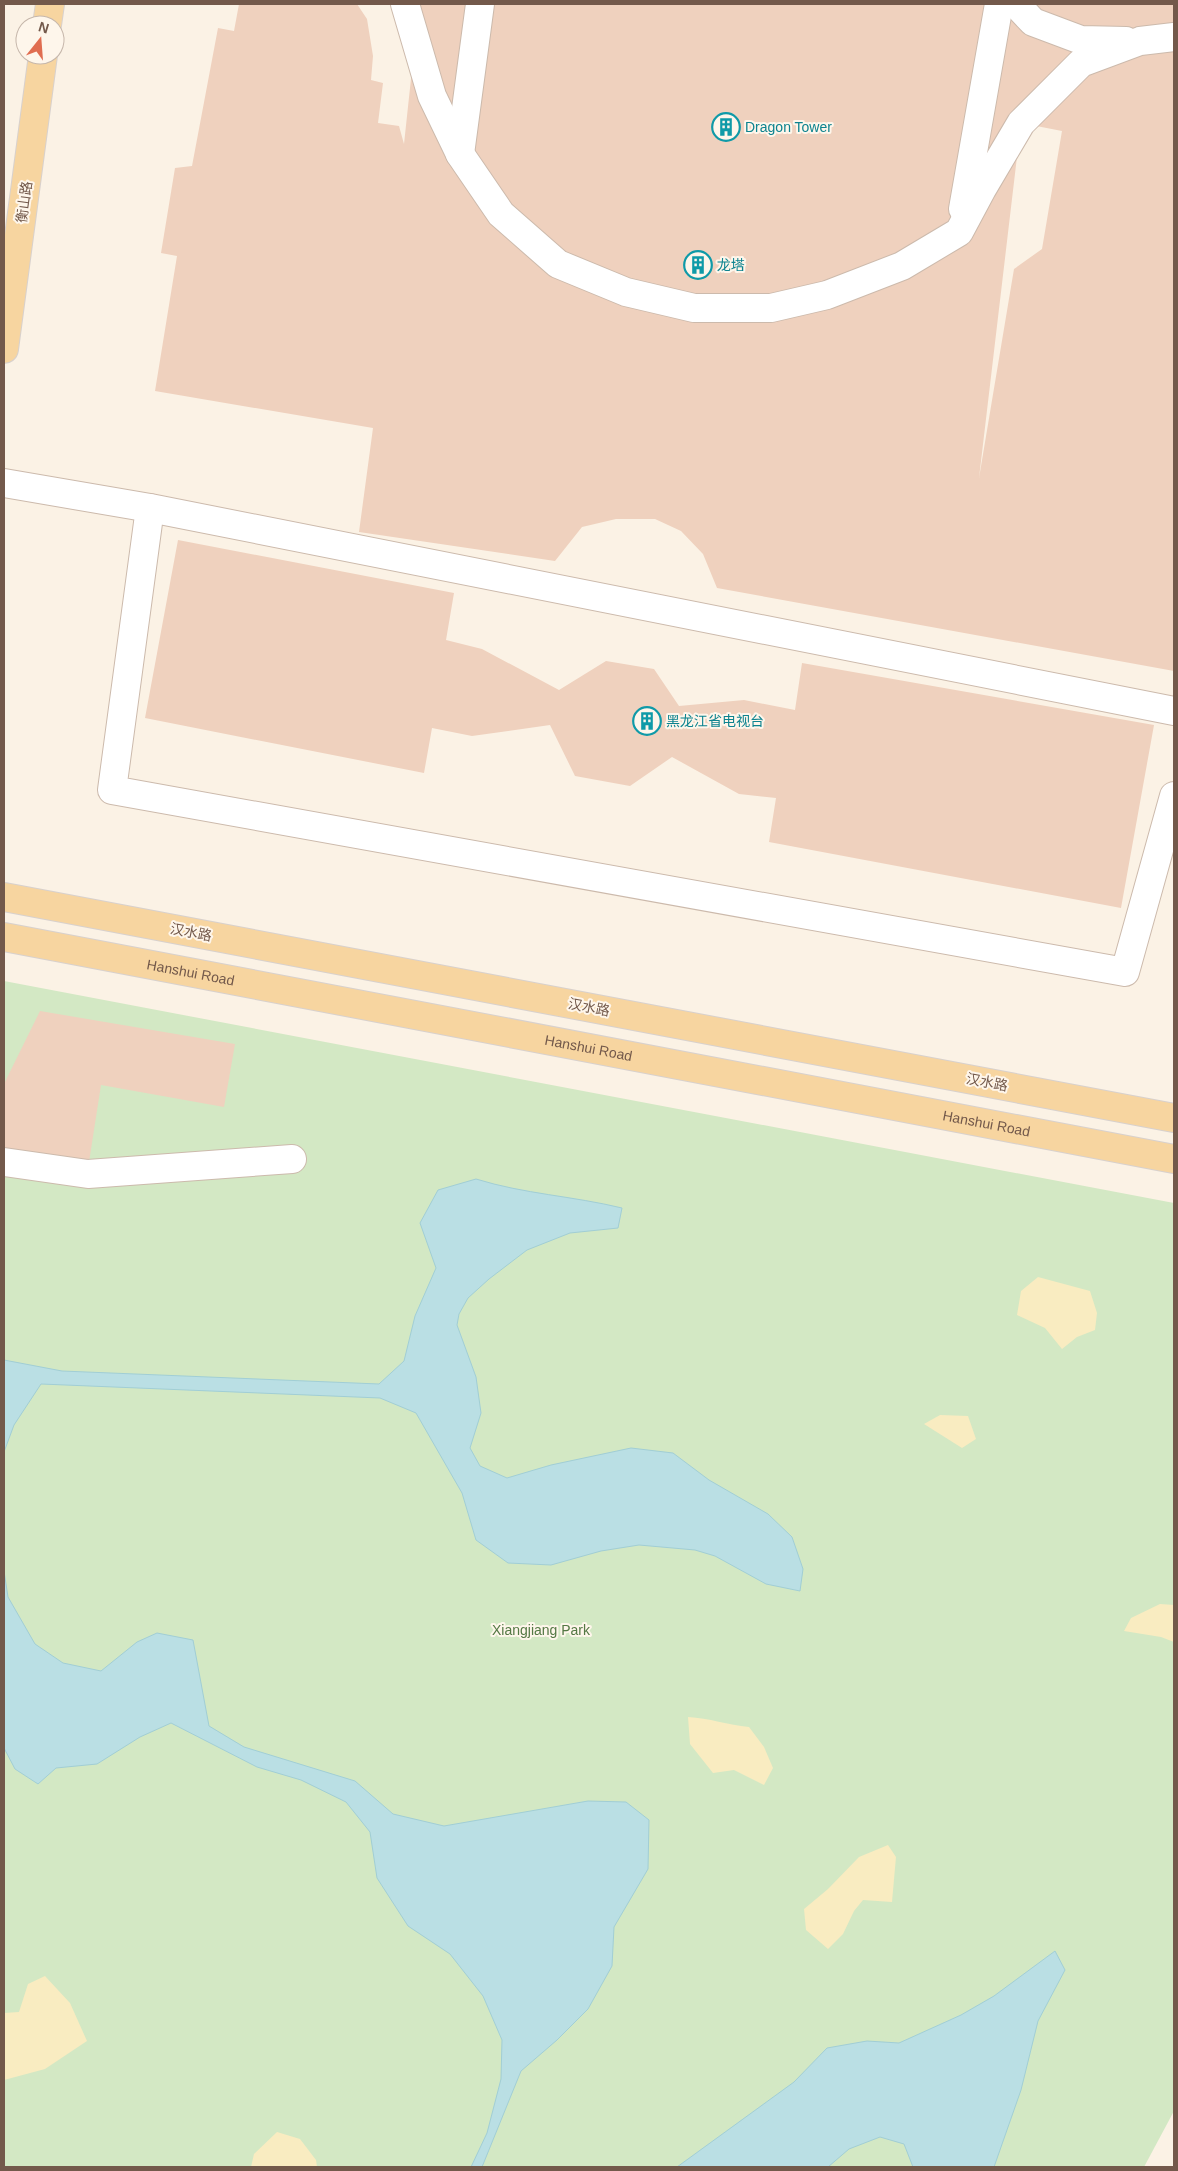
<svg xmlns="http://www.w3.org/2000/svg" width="1178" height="2171" font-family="Helvetica,'Noto Sans SC',sans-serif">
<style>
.green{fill:#d3e8c4}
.sand{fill:#f9ecc1}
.water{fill:#badfe4;stroke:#a1ced5}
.building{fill:#efd1be;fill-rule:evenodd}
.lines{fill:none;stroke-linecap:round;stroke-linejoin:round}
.minor-casing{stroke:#ccbaac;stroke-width:30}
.major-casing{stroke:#d8d1cd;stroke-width:30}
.minor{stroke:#fff;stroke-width:28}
.major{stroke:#f7d5a0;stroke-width:28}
.labels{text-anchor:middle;stroke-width:4;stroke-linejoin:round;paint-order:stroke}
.culture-label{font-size:14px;fill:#0d838f;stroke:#fef6eb;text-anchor:start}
.street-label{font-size:14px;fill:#73594b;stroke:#fef6eb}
.park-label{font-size:14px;fill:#547844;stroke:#fef6eb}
</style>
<rect width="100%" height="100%" fill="#fbf2e5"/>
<!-- green -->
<polygon class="green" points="4,981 1174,1203 1174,2111 1144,2167 4,2167"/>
<!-- sand -->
<g class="sand">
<polygon points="1038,1277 1090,1291 1097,1313 1095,1330 1077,1337 1062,1349 1045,1328 1017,1315 1021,1291"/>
<polygon points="940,1415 968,1416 976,1439 962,1448 924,1424"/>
<polygon points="1160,1604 1174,1605 1174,1642 1161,1637 1124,1631 1131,1618"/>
<path d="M688 1717C709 1718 728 1725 749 1727L764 1747 773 1768 764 1785 734 1770 713 1773 690 1744Z"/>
<polygon points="888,1845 896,1857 892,1902 863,1900 854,1911 843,1934 828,1949 806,1930 804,1909 828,1889 859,1857"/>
<polygon points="45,1976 70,2003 87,2041 45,2069 4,2080 4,2013 19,2012 28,1984"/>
<polygon points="277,2132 300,2139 316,2160 317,2167 251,2167 254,2154"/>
</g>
<!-- water -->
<g class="water">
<path d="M476 1179C524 1194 573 1196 622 1208L618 1228 570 1233 527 1250 489 1279 468 1298 459 1314 457 1325 476 1377 481 1413 470 1448 480 1466 507 1478 551 1465 631 1448 673 1453 709 1480 768 1514 792 1537 803 1569 800 1591 766 1584 715 1556 695 1550 639 1545 601 1551 551 1565 508 1563 476 1540 462 1493 416 1413 380 1398 41 1384 14 1425 4 1452V1360L62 1371 379 1384 404 1361 415 1316 436 1268 420 1223 438 1190Z"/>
<polygon points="4,1571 8,1597 35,1644 63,1663 101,1671 137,1642 157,1633 193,1640 209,1726 244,1747 355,1781 393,1814 444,1826 588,1801 626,1802 649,1820 648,1869 614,1927 612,1966 588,2009 557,2040 521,2071 482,2167 471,2167 487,2133 501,2079 502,2040 483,1996 450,1954 408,1926 377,1878 370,1832 346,1802 301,1780 257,1767 171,1723 140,1737 97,1764 56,1768 38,1784 15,1769 4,1748"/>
<polygon points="1055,1951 1065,1970 1038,2021 1021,2090 994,2167 913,2167 904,2144 880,2137 849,2149 828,2167 677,2167 794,2082 827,2048 867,2041 899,2043 961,2015 994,1996"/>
</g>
<!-- building -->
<g class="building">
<path d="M239 4H357L367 19 373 56 371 80 383 83 378 123 399 126 404 144 419 4H1174V671L717 588 703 554 681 531 655 519H616L582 527 555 561 359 532 373 428 155 391 177 256 161 253 175 168 192 166 218 28 234 31ZM1021 123 1062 131 1042 249 1014 269 979 478Z"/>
<polygon points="178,540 454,593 446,640 482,649 559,690 606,661 654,669 679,706 744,700 795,710 802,663 1154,725 1121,908 769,842 776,798 739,794 672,757 630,786 575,776 550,725 472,736 432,728 424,773 145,718"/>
<polygon points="40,1011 235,1044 224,1107 101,1085 89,1162 4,1149 4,1084"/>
</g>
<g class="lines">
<defs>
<g id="minor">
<polyline points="405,4 432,96 460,154 501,214 558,264 626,292 694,308 771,308 827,295 902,266 959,232 982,189 1021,123 1081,63 1140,41 1174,37"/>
<polyline points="1016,4 1033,22 1081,40 1126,41"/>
<polyline points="460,154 480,4"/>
<polyline points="963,209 999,4"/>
<polyline points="4,483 150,508 1174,711"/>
<polyline points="150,508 112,790 1125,972 1174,796"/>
<polyline points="4,1162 88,1174 292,1159"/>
</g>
<g id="major">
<polyline points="47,25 50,4"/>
<polyline points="4,349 43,55"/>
<polyline points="4,897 1174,1118"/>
<path id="s1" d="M4 937 1174 1159"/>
</g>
</defs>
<!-- minor casing -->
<use href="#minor" class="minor-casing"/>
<!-- major casing -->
<use href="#major" class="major-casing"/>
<!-- minor -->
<use href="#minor" class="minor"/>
<!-- major -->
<use href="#major" class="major"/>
</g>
<!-- icons -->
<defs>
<symbol id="building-ring" viewBox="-11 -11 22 22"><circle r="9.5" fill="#fef6eb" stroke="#0f9aa8" stroke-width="1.5"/><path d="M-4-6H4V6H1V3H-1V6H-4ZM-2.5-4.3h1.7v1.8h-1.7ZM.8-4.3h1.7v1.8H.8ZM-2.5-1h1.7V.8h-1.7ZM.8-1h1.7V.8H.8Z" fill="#0f9aa8"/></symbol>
</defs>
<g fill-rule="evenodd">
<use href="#building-ring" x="710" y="111" width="32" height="32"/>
<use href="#building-ring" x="682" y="249" width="32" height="32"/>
<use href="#building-ring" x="631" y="705" width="32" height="32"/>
</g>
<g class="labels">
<!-- culture labels -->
<g class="culture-label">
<text x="745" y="132">Dragon Tower</text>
<text x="717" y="270">龙塔</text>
<text x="666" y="726">黑龙江省电视台</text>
</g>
<!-- street labels -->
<g class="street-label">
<text transform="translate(24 202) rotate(-82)" y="5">衡山路</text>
<text transform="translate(191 932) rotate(11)" y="5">汉水路</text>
<text dy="5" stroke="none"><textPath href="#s1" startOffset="190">Hanshui Road</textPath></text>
<text transform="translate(589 1007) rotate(11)" y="5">汉水路</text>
<text dy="5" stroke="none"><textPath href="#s1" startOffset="595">Hanshui Road</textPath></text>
<text transform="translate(987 1082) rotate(11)" y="5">汉水路</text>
<text dy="5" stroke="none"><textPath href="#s1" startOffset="1000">Hanshui Road</textPath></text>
</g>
<!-- park labels -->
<g class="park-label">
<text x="541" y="1635">Xiangjiang Park</text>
</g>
</g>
<!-- border -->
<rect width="1178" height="2171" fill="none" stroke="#73594b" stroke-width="10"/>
<!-- north arrow -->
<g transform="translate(40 40) rotate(17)"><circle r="24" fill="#fef6eb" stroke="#c6b7ab"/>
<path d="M0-4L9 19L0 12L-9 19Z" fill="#e06d50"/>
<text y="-8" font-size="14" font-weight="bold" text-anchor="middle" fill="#73594b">N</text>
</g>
</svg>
